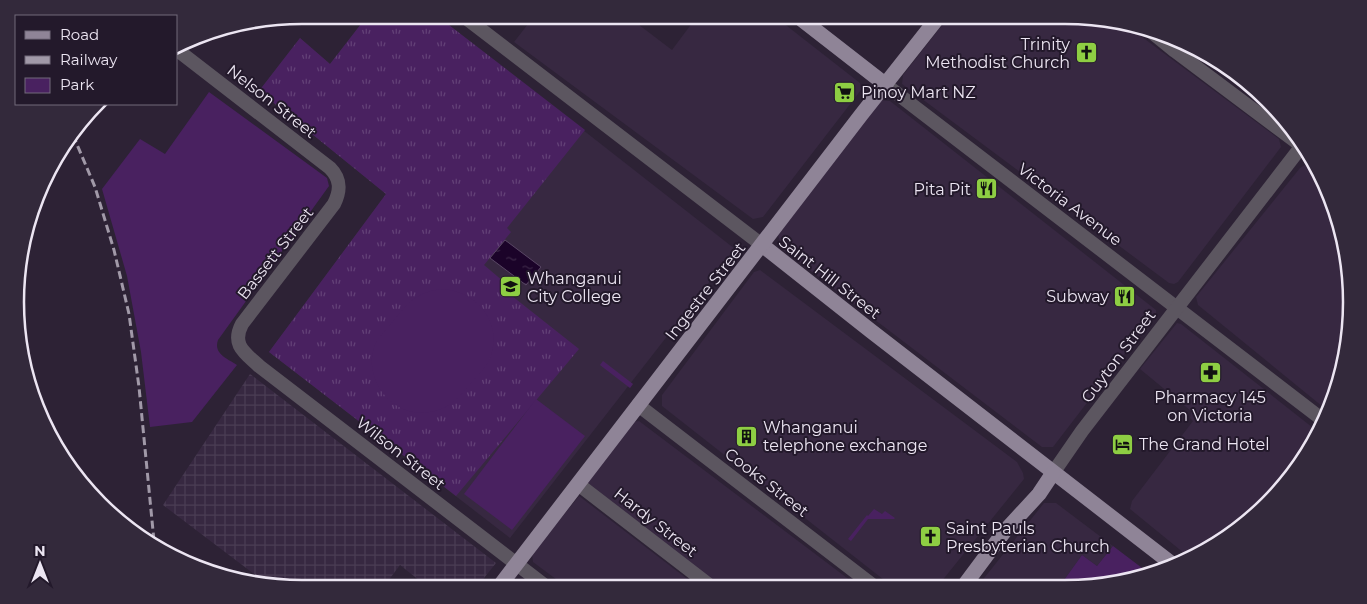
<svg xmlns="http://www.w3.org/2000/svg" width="1367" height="604" font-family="Montserrat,sans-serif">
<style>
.built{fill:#372841}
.industrial{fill:url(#industrial-grid)}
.grass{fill:url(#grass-tufts)}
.green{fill:#492160}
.water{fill:url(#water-ripples);stroke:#5a4765}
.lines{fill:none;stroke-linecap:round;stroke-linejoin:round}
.minor{stroke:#5c5660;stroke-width:14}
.major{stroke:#8f8497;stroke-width:15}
.rail{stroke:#a199a8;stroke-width:3;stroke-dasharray:8 4;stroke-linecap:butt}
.labels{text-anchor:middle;stroke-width:4;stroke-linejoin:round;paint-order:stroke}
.poi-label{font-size:16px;fill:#ece5f2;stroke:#23192b;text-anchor:start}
.street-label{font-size:16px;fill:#ece5f2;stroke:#23192b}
.rim{fill:none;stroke:#ece5f2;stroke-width:2.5}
</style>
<defs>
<pattern id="industrial-grid" width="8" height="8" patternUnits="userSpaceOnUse" patternTransform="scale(1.25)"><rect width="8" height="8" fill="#372841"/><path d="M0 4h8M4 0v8" fill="none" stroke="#4a3d54"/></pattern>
<pattern id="grass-tufts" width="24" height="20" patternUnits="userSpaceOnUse" patternTransform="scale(1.25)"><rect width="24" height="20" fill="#492160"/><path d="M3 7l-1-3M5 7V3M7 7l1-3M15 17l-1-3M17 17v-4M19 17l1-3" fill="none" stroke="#634177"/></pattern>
<pattern id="water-ripples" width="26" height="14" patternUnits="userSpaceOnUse" patternTransform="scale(1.25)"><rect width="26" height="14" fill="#1b0329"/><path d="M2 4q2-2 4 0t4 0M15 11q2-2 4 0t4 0" fill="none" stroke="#3c2848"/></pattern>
</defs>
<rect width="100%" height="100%" fill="#2d2235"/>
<!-- built -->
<g class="built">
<polygon points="368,15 436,15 735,249 510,538 269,352 386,194 259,91 300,38 330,64"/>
<polygon points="535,15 626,15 672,50 698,15 773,15 860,83 861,90 763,217 753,219 514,42"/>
<polygon points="950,15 1065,15 1126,25 1279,139 1281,147 1178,282 1174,284 1169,283 902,84 903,75"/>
<polygon points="1203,57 1254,86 1272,110"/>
<polygon points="879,100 890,101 1156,310 1156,313 1053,447 1042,447 782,249 778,235"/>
<polygon points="1305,165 1324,180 1351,284 1337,395 1328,411 1198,305 1196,297 1300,168"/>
<polygon points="760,270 1017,462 1023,473 1024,479 937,587 893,587 662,406 662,395 754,272"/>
<polygon points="1177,323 1181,324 1317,431 1293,476 1240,530 1190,558 1130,509 1132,501 1193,421 1190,418 1191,411 1140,369"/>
<polygon points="639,421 859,587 722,588 588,483 631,422"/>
<polygon points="579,496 699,588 568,588 533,562 532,554"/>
<polygon points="1044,503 1056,503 1113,546 1097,566 1082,555 1059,587 977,587"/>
</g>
<!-- industrial -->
<polygon class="industrial" points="250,374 496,563 476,588 430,589 400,565 382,589 302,589 266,583 163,505"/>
<!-- grass -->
<g class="grass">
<polygon points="368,15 436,15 585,130 507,228 511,232 484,265 516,292 512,296 579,349 456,496 269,352 386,194 259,91 300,38 330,64"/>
<polygon points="603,361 633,384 630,388 600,365"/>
</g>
<!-- green -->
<g class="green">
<path d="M209 92 327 178 329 186 218 340C213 354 228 359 237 365L192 422 150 427 141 352 127 276 102 189 140 139 165 154Z"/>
<path d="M443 289C477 292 502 321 491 356 487 367 478 375 471 383 465 390 459 397 452 403 437 414 415 416 399 407 377 395 364 364 377 341 381 334 389 327 394 320 409 302 418 291 443 289Z"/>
<polygon points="536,399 585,436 512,530 464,494"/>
<polygon points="874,509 882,514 885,511 895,518 894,519 868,519 851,541 848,539 867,515 868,516"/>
<polygon points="1113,546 1150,574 1103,587 1059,587 1082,555 1097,566"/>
</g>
<!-- water -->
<polygon class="water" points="505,240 541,267 526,285 490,258"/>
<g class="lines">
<!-- minor -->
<g class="minor">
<polyline points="462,15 762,245"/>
<polyline points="1148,29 1175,51 1299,144"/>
<path d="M176 49 330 168C341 179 341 190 334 204L242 324C231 345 245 353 259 366L548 588"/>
<polyline points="886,85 1323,420"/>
<polyline points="638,405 875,587"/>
<polyline points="1053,473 1082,431 1301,147"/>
<polyline points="578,484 713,588"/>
</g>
<!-- major -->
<g class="major">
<polyline points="796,15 886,85"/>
<polyline points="762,245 871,331 1176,567"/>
<polyline points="963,587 1004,532 1039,494 1053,473"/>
<polyline points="498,588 861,115 940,15"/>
</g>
<!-- rail -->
<polyline class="rail" points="73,135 95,187 114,250 129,314 139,387 154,541"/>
</g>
<!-- icons -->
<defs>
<symbol id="church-square" viewBox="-11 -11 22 22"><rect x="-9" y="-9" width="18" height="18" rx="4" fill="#8ece43" stroke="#23192b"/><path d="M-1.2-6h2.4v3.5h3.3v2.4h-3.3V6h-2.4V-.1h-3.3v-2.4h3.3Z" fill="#111"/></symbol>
<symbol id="supermarket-square" viewBox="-11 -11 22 22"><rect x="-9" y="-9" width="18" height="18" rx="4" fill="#8ece43" stroke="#23192b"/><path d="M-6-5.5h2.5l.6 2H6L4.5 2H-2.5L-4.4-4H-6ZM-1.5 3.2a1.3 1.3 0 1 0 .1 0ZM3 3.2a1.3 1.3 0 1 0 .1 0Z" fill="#111"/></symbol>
<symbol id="restaurant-square" viewBox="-11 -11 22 22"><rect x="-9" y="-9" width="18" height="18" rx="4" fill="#8ece43" stroke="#23192b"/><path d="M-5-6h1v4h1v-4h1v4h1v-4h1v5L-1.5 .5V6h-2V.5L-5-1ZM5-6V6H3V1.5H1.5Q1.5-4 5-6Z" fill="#111"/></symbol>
<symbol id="school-square" viewBox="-11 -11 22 22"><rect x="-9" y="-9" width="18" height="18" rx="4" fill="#8ece43" stroke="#23192b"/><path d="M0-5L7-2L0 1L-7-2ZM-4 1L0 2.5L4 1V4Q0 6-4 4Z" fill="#111"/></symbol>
<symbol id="pharmacy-square" viewBox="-11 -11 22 22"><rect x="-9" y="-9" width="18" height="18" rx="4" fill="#8ece43" stroke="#23192b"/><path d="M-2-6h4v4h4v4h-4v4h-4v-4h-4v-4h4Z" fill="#111"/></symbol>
<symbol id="building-square" viewBox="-11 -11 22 22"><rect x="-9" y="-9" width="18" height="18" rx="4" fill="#8ece43" stroke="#23192b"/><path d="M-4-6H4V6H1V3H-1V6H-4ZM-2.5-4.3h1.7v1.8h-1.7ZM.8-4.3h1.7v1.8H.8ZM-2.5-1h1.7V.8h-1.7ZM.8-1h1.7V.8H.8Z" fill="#111"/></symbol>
<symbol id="hotel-square" viewBox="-11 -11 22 22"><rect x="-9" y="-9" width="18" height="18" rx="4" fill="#8ece43" stroke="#23192b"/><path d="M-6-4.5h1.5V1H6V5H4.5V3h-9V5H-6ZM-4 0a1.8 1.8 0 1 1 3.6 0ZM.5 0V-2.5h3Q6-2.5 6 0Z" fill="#111"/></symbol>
</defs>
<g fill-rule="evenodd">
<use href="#church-square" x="1074" y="40" width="25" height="25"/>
<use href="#supermarket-square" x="832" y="80" width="25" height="25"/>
<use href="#restaurant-square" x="974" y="176" width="25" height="25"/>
<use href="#school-square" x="498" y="274" width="25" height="25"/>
<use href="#restaurant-square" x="1112" y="284" width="25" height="25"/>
<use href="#pharmacy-square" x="1198" y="360" width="25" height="25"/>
<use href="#building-square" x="734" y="424" width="25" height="25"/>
<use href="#hotel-square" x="1110" y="432" width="25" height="25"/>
<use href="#church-square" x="918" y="524" width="25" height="25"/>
</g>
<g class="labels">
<!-- poi labels -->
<g class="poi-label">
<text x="1070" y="50" text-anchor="end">Trinity<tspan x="1070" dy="18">Methodist Church</tspan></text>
<text x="861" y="98">Pinoy Mart NZ</text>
<text x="971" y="195" text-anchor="end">Pita Pit</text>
<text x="527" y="284">Whanganui<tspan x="527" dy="18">City College</tspan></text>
<text x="1109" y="302" text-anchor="end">Subway</text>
<text x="1210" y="403" text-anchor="middle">Pharmacy 145<tspan x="1210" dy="18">on Victoria</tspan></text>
<text x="763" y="433">Whanganui<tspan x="763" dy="18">telephone exchange</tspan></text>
<text x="1139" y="450">The Grand Hotel</text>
<text x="946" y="534">Saint Pauls<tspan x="946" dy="18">Presbyterian Church</tspan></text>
</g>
<!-- street labels -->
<g class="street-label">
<text transform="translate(272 101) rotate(38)" y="6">Nelson Street</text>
<text transform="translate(1070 204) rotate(37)" y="6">Victoria Avenue</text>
<text transform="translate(275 253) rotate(-52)" y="6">Bassett Street</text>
<text transform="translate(830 277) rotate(38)" y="6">Saint Hill Street</text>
<text transform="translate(705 291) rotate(-52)" y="6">Ingestre Street</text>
<text transform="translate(1118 356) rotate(-53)" y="6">Guyton Street</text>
<text transform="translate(401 453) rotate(38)" y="6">Wilson Street</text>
<text transform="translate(767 482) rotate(38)" y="6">Cooks Street</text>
<text transform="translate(656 522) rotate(38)" y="6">Hardy Street</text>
</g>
</g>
<!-- crop -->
<path d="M0 0H1367V604H0ZM302 24H1065A278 278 0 0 1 1343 302V302A278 278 0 0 1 1065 580H302A278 278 0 0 1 24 302V302A278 278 0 0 1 302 24Z" fill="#33293b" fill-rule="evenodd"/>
<path class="rim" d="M302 24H1065A278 278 0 0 1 1343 302V302A278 278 0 0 1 1065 580H302A278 278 0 0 1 24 302V302A278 278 0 0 1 302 24Z"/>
<!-- legend -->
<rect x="15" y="15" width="162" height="90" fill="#23192b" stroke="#736b7b"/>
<rect x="25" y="31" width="25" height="8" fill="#8f8497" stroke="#736b7b"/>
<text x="60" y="40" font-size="15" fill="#ece5f2">Road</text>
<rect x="25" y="56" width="25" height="8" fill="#a199a8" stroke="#736b7b"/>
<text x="60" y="65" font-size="15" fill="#ece5f2">Railway</text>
<rect x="25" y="78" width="25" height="15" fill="#492160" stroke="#736b7b"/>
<text x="60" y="90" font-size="15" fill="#ece5f2">Park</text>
<!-- north arrow -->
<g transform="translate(40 564)" stroke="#23192b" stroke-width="4" paint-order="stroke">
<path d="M0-4L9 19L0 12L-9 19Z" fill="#ece5f2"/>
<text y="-8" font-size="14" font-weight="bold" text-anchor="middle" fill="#ece5f2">N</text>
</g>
</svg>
